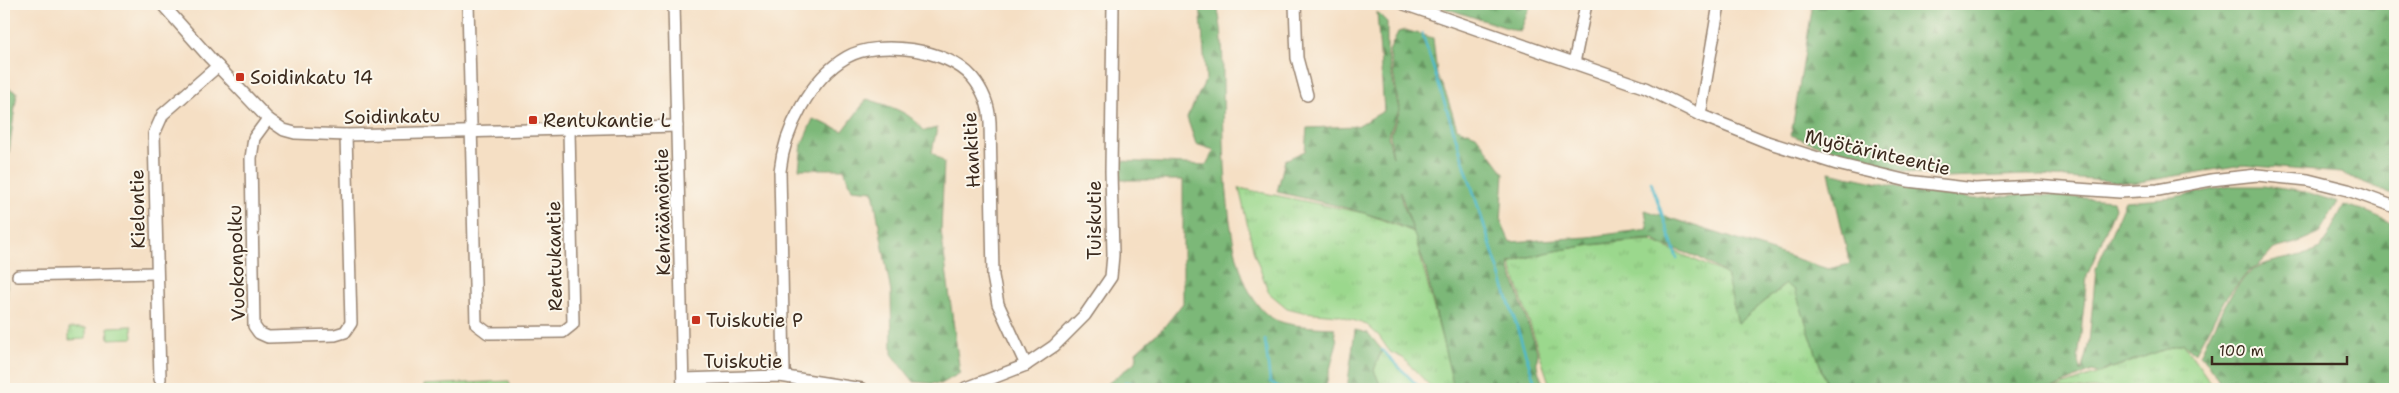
<svg xmlns="http://www.w3.org/2000/svg" width="2399" height="393" font-family="'Shantell Sans',sans-serif">
<style>
.grass{fill:url(#grass-tufts);stroke:#6b8156}
.forest{fill:url(#forest-firs);stroke:#5c714b}
.park{fill:url(#park-crowns);stroke:#6b8156}
.garden{fill:#9bd88d;stroke:#6b8156}
.lines{fill:none;stroke-linecap:round;stroke-linejoin:round}
.stream{stroke:#4fbacb;stroke-width:2.5}
.minor-casing{stroke:#988471;stroke-width:14}
.minor{stroke:#fff;stroke-width:11}
.poi-dot{fill:#c8321e;stroke:#fbf7ec;stroke-width:2}
.labels{text-anchor:middle;stroke-width:4;stroke-linejoin:round;paint-order:stroke}
.poi-label{font-size:19px;fill:#3b2a1e;stroke:#fbf7ec;text-anchor:start}
.street-label{font-size:19px;fill:#3b2a1e;stroke:#fbf7ec}
</style>
<defs>
<pattern id="grass-tufts" width="24" height="20" patternUnits="userSpaceOnUse" patternTransform="scale(1.25)"><rect width="24" height="20" fill="#9bd88d"/><path d="M3 7l-1-3M5 7V3M7 7l1-3M15 17l-1-3M17 17v-4M19 17l1-3" fill="none" stroke="#86ba79"/></pattern>
<pattern id="forest-firs" width="22" height="20" patternUnits="userSpaceOnUse" patternTransform="scale(1.25)"><rect width="22" height="20" fill="#7cb878"/><path d="M5 1l3.5 6h-7zM16 11l3.5 6h-7z" fill="#679662"/></pattern>
<pattern id="park-crowns" width="20" height="18" patternUnits="userSpaceOnUse" patternTransform="scale(1.25)"><rect width="20" height="18" fill="#9bd88d"/><path d="M2 6a3 3 0 1 1 6 0M12 15a3 3 0 1 1 6 0" fill="none" stroke="#86ba79"/></pattern>
</defs>
<rect width="100%" height="100%" fill="#fbf7ec"/>
<filter id="ink" filterUnits="userSpaceOnUse"><feTurbulence type="fractalNoise" baseFrequency=".02" numOctaves="2"/><feDisplacementMap in="SourceGraphic" scale="10" xChannelSelector="R" yChannelSelector="G"/><feConvolveMatrix kernelMatrix="1 2 1 2 8 2 1 2 1" color-interpolation-filters="sRGB"/></filter>
<filter id="wash" filterUnits="userSpaceOnUse"><feTurbulence type="fractalNoise" baseFrequency=".0096" numOctaves="4" result="noise"/><feDisplacementMap in="SourceGraphic" scale="20" xChannelSelector="R" yChannelSelector="G"/><feGaussianBlur stdDeviation="1.12" result="paint"/><feColorMatrix in="noise" values="0 0 0 0 0 0 0 0 0 0 0 0 0 0 0 0 0 1.4 0 .05"/><feComposite in="paint" operator="in"/></filter>
<g filter="url(#wash)">
<rect width="100%" height="100%" fill="#f5dfc4"/>
<!-- grass -->
<g class="grass">
<polygon points="1239,188 1364,213 1414,232 1455,389 1433,389 1403,358 1390,352 1379,336 1367,325 1338,315 1303,312 1287,308 1269,293 1254,253"/>
<path d="M1650 240 1726 274 1738 324 1786 284 1795 290 1828 389H1551L1510 263C1554 248 1603 243 1650 240Z"/>
<polygon points="2183,343 2215,389 2054,389"/>
<polygon points="1382,350 1421,389 1382,389 1374,370"/>
<polygon points="509,381 511,389 424,389 424,385"/>
</g>
<!-- forest -->
<g class="forest">
<path d="M1200 4H1217C1219 16 1222 29 1222 42 1226 105 1214 277 1270 317 1285 327 1317 327 1334 328L1337 342 1325 389H1101L1134 363 1137 357 1136 352 1164 327 1183 303V180H1120L1121 161 1206 165 1214 150 1196 144 1187 118 1206 79Z"/>
<polygon points="1432,4 1531,4 1520,32"/>
<polygon points="1813,4 2395,4 2395,195 2341,173 2242,165 2133,183 2028,175 1946,178 1870,165 1791,135"/>
<path d="M1377 12 1387 22V51L1399 110 1388 136 1393 157 1390 136 1400 110 1389 51 1398 32 1405 30 1433 38 1437 75 1446 94 1457 128 1476 135 1504 173 1501 222 1510 242 1588 237 1648 229 1645 210 1828 269 1850 264 1829 172 1930 194 1976 199 2025 194 2113 200 2115 208 2087 276 2078 362 2081 372 2089 342 2096 269 2125 201 2174 197 2231 186H2263L2305 192 2338 202 2319 233 2296 243 2274 249 2260 264 2247 273 2225 299 2195 353 2183 343 2097 373 2092 371 2052 389H1828L1795 290 1785 284 1738 324 1726 274 1698 257 1660 244 1654 239C1607 242 1556 248 1510 262L1509 266 1538 354C1534 367 1541 378 1546 389H1454L1425 267 1400 191 1402 202 1414 232C1371 211 1324 203 1277 192L1285 160 1305 151 1307 128 1357 126 1384 111Z"/>
<polygon points="4,86 17,92 7,168 7,389 4,389"/>
<path d="M867 99C889 106 911 112 924 131L937 128 932 152 944 162 941 231 960 373 941 384 914 382 892 354 891 293 873 191 852 189 844 169H799L802 144 813 119 843 131Z"/>
<path d="M2344 205 2363 210 2395 224V389H2223L2209 364 2200 355C2213 329 2234 276 2262 265 2282 258 2302 257 2321 249Z"/>
<polygon points="1355,330 1368,333 1382,350 1374,370 1382,389 1347,389"/>
</g>
<!-- park -->
<polygon class="park" points="69,328 86,328 86,339 69,340"/>
<!-- garden -->
<polygon class="garden" points="132,326 133,338 109,339 108,327"/>
<g class="lines">
<!-- stream -->
<g class="stream">
<polyline points="1422,33 1537,389"/>
<polyline points="1651,182 1677,258"/>
<polyline points="1265,340 1270,382 1283,389"/>
<polyline points="1382,350 1421,389"/>
<polyline points="1125,382 1162,389"/>
</g>
</g>
</g>
<g filter="url(#ink)">
<g class="lines">
<defs>
<g id="minor">
<polyline points="162,4 210,58 268,119 284,130 295,133 346,135 677,126"/>
<polyline points="468,4 476,324 488,333 563,332 573,324 569,130"/>
<polyline points="674,4 683,389"/>
<polyline points="1295,4 1297,58 1307,95"/>
<polyline points="1404,4 1646,88 1700,115 1767,142 1837,164 1908,181 1975,189 2034,186 2120,192 2158,190 2211,180 2257,175 2308,180 2348,190 2395,207"/>
<polyline points="1574,63 1586,4"/>
<polyline points="1700,115 1719,4"/>
<polyline points="268,119 254,138 251,158 254,326 259,333 268,337 335,335 345,332 351,323 346,135"/>
<polyline points="18,276 156,273"/>
<path d="M780 376 784 371 780 171C784 131 810 78 847 57 879 39 948 49 972 77 983 90 989 105 990 122L993 276 998 304 1026 365"/>
<polyline points="160,379 154,134 163,114 218,66"/>
<polyline points="683,379 780,376 862,389"/>
<polyline points="964,389 1026,365 1054,346 1085,315 1111,277 1113,255 1111,171 1113,4"/>
</g>
</defs>
<!-- minor casing -->
<use href="#minor" class="minor-casing"/>
<!-- minor -->
<use href="#minor" class="minor"/>
</g>
</g>
<!-- markers -->
<g class="poi-dot">
<rect x="235" y="72" width="10" height="10" rx="2.5"/>
<rect x="528" y="115" width="10" height="10" rx="2.5"/>
<rect x="691" y="315" width="10" height="10" rx="2.5"/>
</g>
<g class="labels">
<!-- poi labels -->
<g class="poi-label">
<text x="250" y="84">Soidinkatu 14</text>
<text x="543" y="127">Rentukantie L</text>
<text x="706" y="327">Tuiskutie P</text>
</g>
<!-- street labels -->
<g class="street-label">
<text transform="translate(392 116) rotate(-1)" y="7">Soidinkatu</text>
<text transform="translate(971 150) rotate(-93)" y="7">Hankitie</text>
<text transform="translate(1878 152) rotate(13)" y="7">Myötärinteentie</text>
<text transform="translate(137 209) rotate(-91)" y="7">Kielontie</text>
<text transform="translate(662 212) rotate(-91)" y="7">Kehräämöntie</text>
<text transform="translate(1094 220) rotate(-90)" y="7">Tuiskutie</text>
<text transform="translate(554 256) rotate(-91)" y="7">Rentukantie</text>
<text transform="translate(236 263) rotate(-92)" y="7">Vuokonpolku</text>
<text x="743" y="368">Tuiskutie</text>
</g>
</g>
<!-- margin -->
<rect width="2399" height="393" fill="none" stroke="#fbf7ec" stroke-width="20"/>
<!-- scale -->
<path d="M2212 356v8h135v-8" fill="none" stroke="#3b2a1e" stroke-width="2.5"/>
<text x="2219" y="356" font-size="15" fill="#3b2a1e" stroke="#fbf7ec" stroke-width="4" paint-order="stroke">100 m</text>
</svg>
